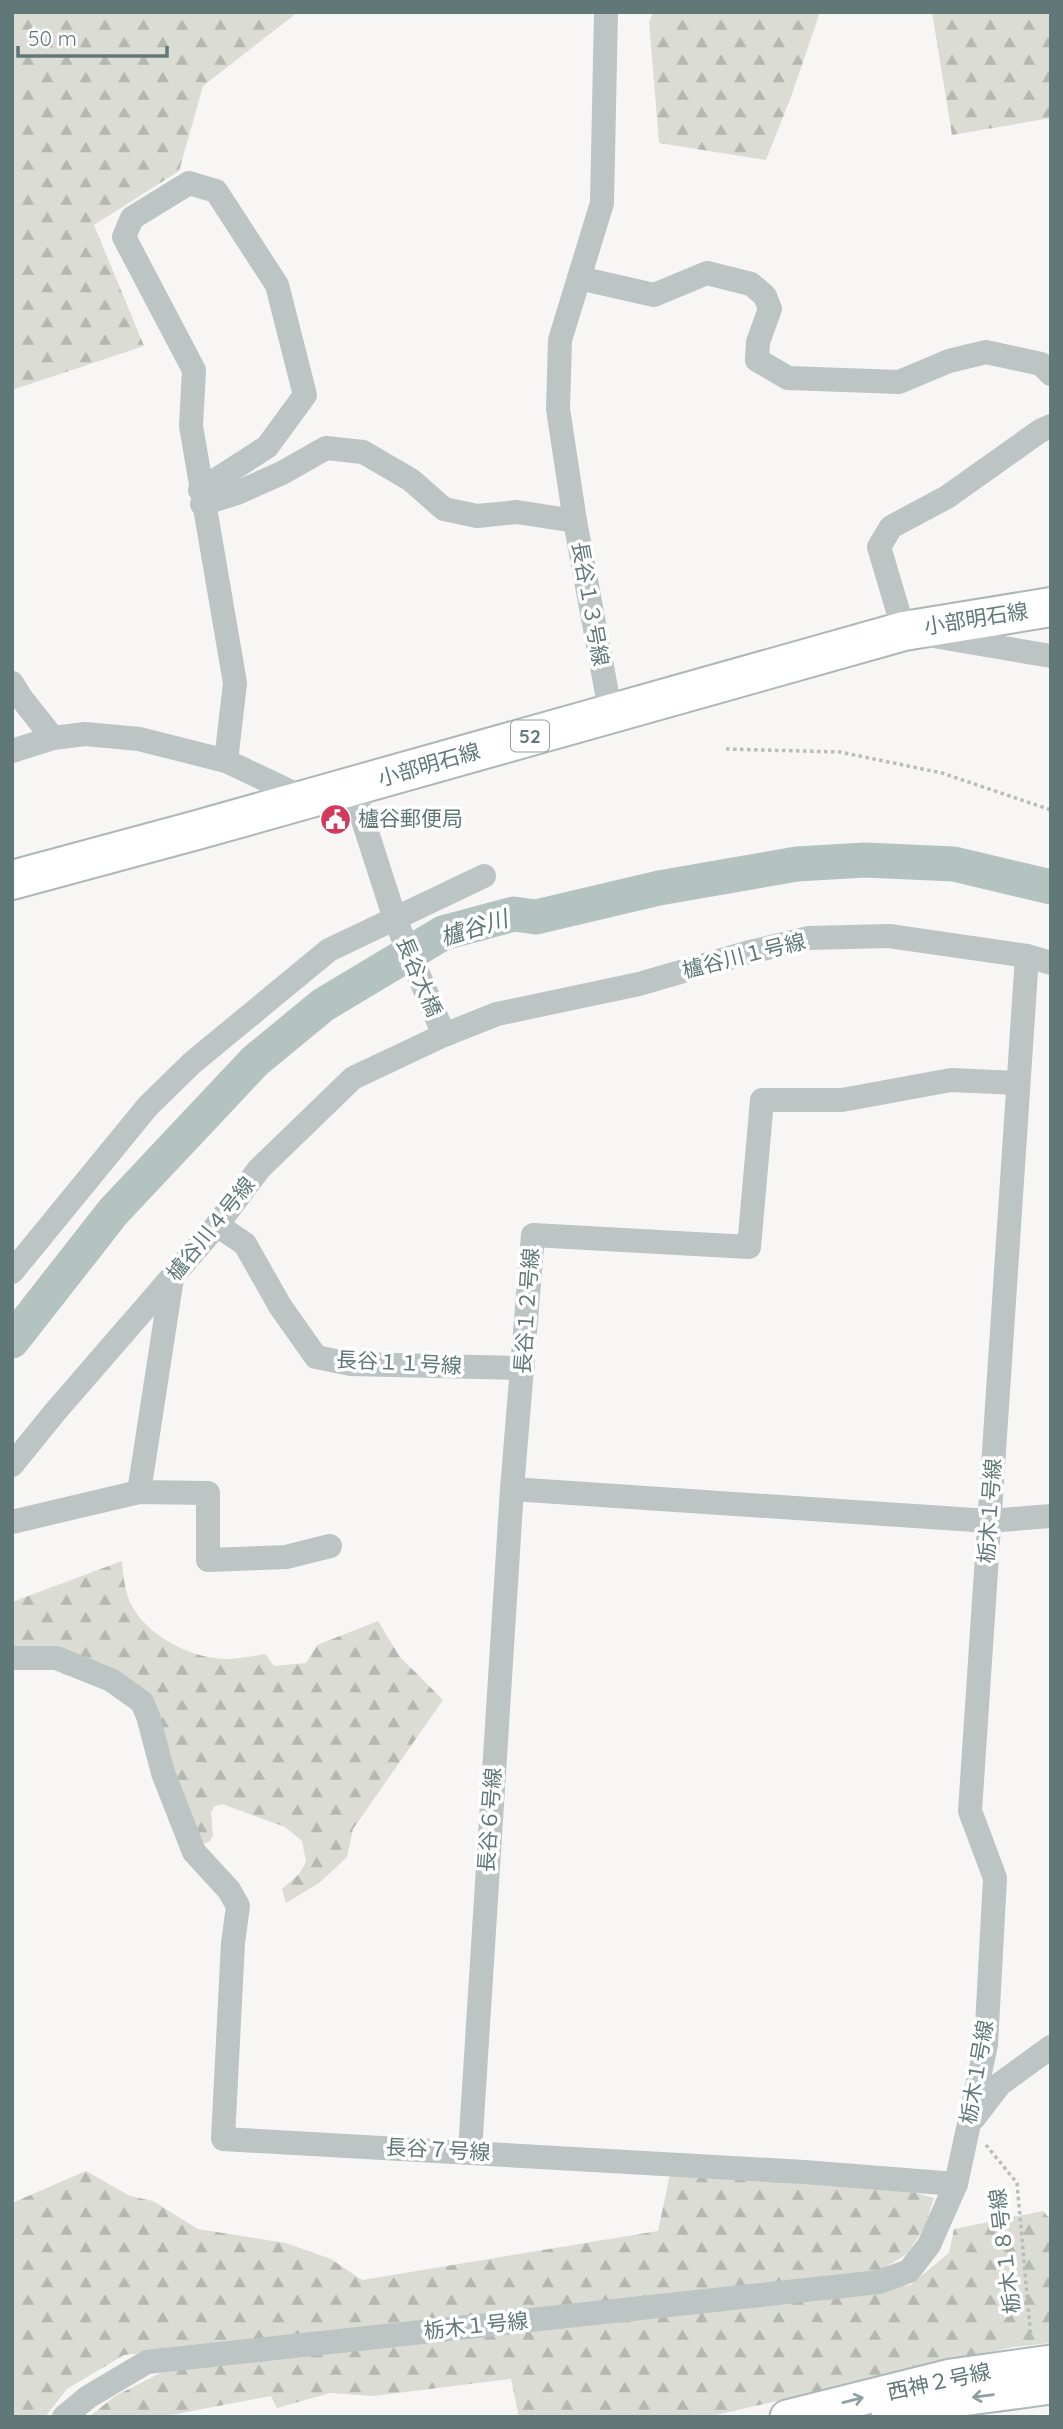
<svg xmlns="http://www.w3.org/2000/svg" width="1063" height="2429" font-family="Quicksand,'Noto Sans JP',sans-serif">
<style>
.forest{fill:url(#forest-firs)}
.lines{fill:none;stroke-linecap:round;stroke-linejoin:round}
.river{stroke:#b4c3c0;stroke-width:35}
.secondary-casing{stroke:#afb9b9;stroke-width:37}
.primary-casing{stroke:#aeb7b7;stroke-width:42}
.path{stroke:#b7bdbd;stroke-width:3.5;stroke-dasharray:3.5 3.5;stroke-linecap:butt}
.street{stroke:#bcc4c4;stroke-width:24}
.secondary{stroke:#fff;stroke-width:33}
.primary{stroke:#fff;stroke-width:38}
.oneway{stroke:#90a0a0}
.labels{text-anchor:middle;stroke-width:7;stroke-linejoin:round;paint-order:stroke}
.shield{fill:#fff;stroke:#90a0a0;stroke-width:2}
.shield-label{font-size:19px;font-weight:bold;fill:#607878}
.street-label{font-size:21px;fill:#607878;stroke:#fff}
.poi-label{font-size:21px;fill:#607878;stroke:#fff;text-anchor:start}
.water-label{font-size:23px;font-style:italic;fill:#607873;stroke:#fff}
</style>
<defs>
<pattern id="forest-firs" width="22" height="20" patternUnits="userSpaceOnUse" patternTransform="scale(1.75)"><rect width="22" height="20" fill="#dbdcd4"/><path d="M5 1l3.5 6h-7zM16 11l3.5 6h-7z" fill="#b5b7b1"/></pattern>
</defs>
<rect width="100%" height="100%" fill="#f7f6f5"/>
<!-- forest -->
<g class="forest">
<polygon points="12,12 298,12 203,86 179,171 94,225 144,346 12,390"/>
<polygon points="653,12 820,12 791,97 766,160 659,143 649,22"/>
<polygon points="932,12 1051,12 1051,118 952,135"/>
<path d="M122 1561C123 1572 124 1584 127 1594 138 1632 189 1659 227 1659 240 1659 253 1656 265 1654L274 1666 306 1663 317 1645 378 1621 400 1657 443 1700 353 1829 347 1857 319 1883 286 1903 282 1889 299 1874 306 1862 302 1841 285 1827 222 1804 215 1806 211 1812 213 1836 209 1842 195 1846 149 1707 12 1654V1602Z"/>
<polygon points="86,2171 130,2196 153,2201 198,2229 286,2243 331,2259 362,2280 658,2231 670,2175 893,2187 934,2198 924,2228 907,2254 876,2273 124,2355 67,2389 45,2417 12,2417 12,2203"/>
<polygon points="1043,2211 1051,2220 1051,2343 1013,2347 707,2417 519,2417 511,2379 373,2396 330,2393 277,2408 271,2396 161,2417 89,2417 115,2396 168,2369 910,2285 949,2253 954,2229"/>
</g>
<g class="lines">
<!-- river -->
<polyline class="river" points="12,1341 113,1212 255,1061 323,1005 443,933 514,914 536,917 659,888 797,864 865,860 954,864 1051,887"/>
<defs>
<g id="secondary">
<polyline points="787,2417 951,2376 1051,2362"/>
<polyline points="888,2417 955,2400 1051,2387"/>
</g>
<polyline id="primary" points="12,880 197,830 904,631 1051,607"/>
</defs>
<!-- secondary casing -->
<use href="#secondary" class="secondary-casing"/>
<!-- primary casing -->
<use href="#primary" class="primary-casing"/>
<!-- path -->
<g class="path">
<polyline points="726,749 840,752 942,773 1051,810"/>
<polyline points="986,2145 1017,2183 1031,2339"/>
</g>
<!-- street -->
<g class="street">
<polyline points="579,278 654,295 707,273 751,284 765,296 770,309 758,342 757,360 788,378 899,382 949,361 986,352 1041,364 1051,374"/>
<polyline points="1051,426 1040,431 947,497 891,527 879,547 904,631 1051,656"/>
<polyline points="200,490 267,447 305,395 277,285 216,191 189,183 132,218 124,237 194,370 191,426 235,683 226,761"/>
<polyline points="202,504 237,493 282,473 326,448 363,452 411,480 444,509 477,516 517,512 575,521 611,715"/>
<polyline points="575,521 558,409 560,340 602,203 606,12"/>
<polyline points="12,683 22,699 53,738"/>
<polyline points="12,751 53,738 85,734 139,739 226,761 306,799"/>
<polyline points="352,786 395,919 444,1035"/>
<polyline points="1018,1083 951,1080 842,1100 762,1100 749,1247 533,1235 512,1489 989,1521 1051,1516"/>
<polyline points="217,1225 245,1244 280,1306 316,1357 351,1364 523,1368"/>
<polyline points="12,1272 148,1106 192,1063 329,950 484,876"/>
<polyline points="12,1465 55,1412 217,1225 259,1169 353,1078 444,1035 497,1014 639,984 746,953 809,938 889,936 1027,956 1051,963"/>
<polyline points="139,1492 172,1278"/>
<polyline points="12,1522 139,1492 208,1493 208,1560 286,1557 330,1546"/>
<polyline points="12,1658 57,1658 111,1680 142,1702 148,1716 163,1773 194,1852 229,1890 238,1906 233,1943 223,2139 804,2172 956,2184"/>
<polyline points="974,2118 1000,2084 1051,2047"/>
<polyline points="470,2151 512,1489"/>
<polyline points="64,2417 88,2397 147,2362 879,2282 909,2271 929,2245 956,2184 986,2045 995,1878 970,1811 1027,956"/>
</g>
<!-- secondary -->
<use href="#secondary" class="secondary"/>
<!-- primary -->
<use href="#primary" class="primary"/>
</g>
<!-- one-way arrows -->
<defs><path id="oneway-shaft" d="M-6 0H5M1.5-3L5.5 0L1.5 3" fill="none" stroke-width="1.6" stroke-linecap="round" stroke-linejoin="round" transform="scale(1.75)"/></defs>
<g class="oneway">
<use href="#oneway-shaft" transform="translate(983 2396) rotate(172)"/>
<use href="#oneway-shaft" transform="translate(853 2400) rotate(-14)"/>
</g>
<!-- icons -->
<defs>
<symbol id="civic-disc" viewBox="-11 -11 22 22"><circle r="9.5" fill="#d3395a" stroke="#fff"/><path d="M-.6-6.5H3V-4.5H.6V-3L4-1V1h2V6H-6V1h2V-1L-.6-3ZM-1.2 2.5V6h2.4V2.5Z" fill="#fff"/></symbol>
</defs>
<g fill-rule="evenodd">
<use href="#civic-disc" x="318" y="802" width="35" height="35"/>
</g>
<g class="labels">
<!-- shield labels -->
<rect class="shield" x="511" y="720.5" width="38" height="31" rx="5"/>
<g class="shield-label">
<text x="530" y="743">52</text>
</g>
<!-- street labels -->
<g class="street-label">
<text transform="translate(590 604) rotate(80)" y="7">長谷１３号線</text>
<text transform="translate(976 619) rotate(-9)" y="7">小部明石線</text>
<text transform="translate(429 765) rotate(-16)" y="7">小部明石線</text>
<text transform="translate(744 956) rotate(-14)" y="7">櫨谷川１号線</text>
<text transform="translate(419 977) rotate(67)" y="7">長谷大橋</text>
<text transform="translate(211 1229) rotate(-51)" y="7">櫨谷川４号線</text>
<text transform="translate(527 1311) rotate(-86)" y="7">長谷１２号線</text>
<text transform="translate(399 1363) rotate(3)" y="7">長谷１１号線</text>
<text transform="translate(990 1511) rotate(-86)" y="7">栃木１号線</text>
<text transform="translate(490 1820) rotate(-86)" y="7">長谷６号線</text>
<text transform="translate(977 2072) rotate(-80)" y="7">栃木１号線</text>
<text transform="translate(438 2150) rotate(3)" y="7">長谷７号線</text>
<text transform="translate(1005 2251) rotate(-97)" y="7">栃木１８号線</text>
<text transform="translate(476 2326) rotate(-6)" y="7">栃木１号線</text>
<text transform="translate(939 2382) rotate(-12)" y="7">西神２号線</text>
</g>
<!-- poi labels -->
<g class="poi-label">
<text x="358" y="826">櫨谷郵便局</text>
</g>
<!-- water labels -->
<g class="water-label">
<text transform="translate(474 928) rotate(-17)" y="8">櫨谷川</text>
</g>
</g>
<!-- border -->
<rect width="1063" height="2429" fill="none" stroke="#607878" stroke-width="28"/>
<!-- scale -->
<path d="M18 46v10h149v-10" fill="none" stroke="#607878" stroke-width="3.5"/>
<text x="28" y="46" font-size="21" fill="#607878" stroke="#ffffff" stroke-width="5" paint-order="stroke">50 m</text>
</svg>
